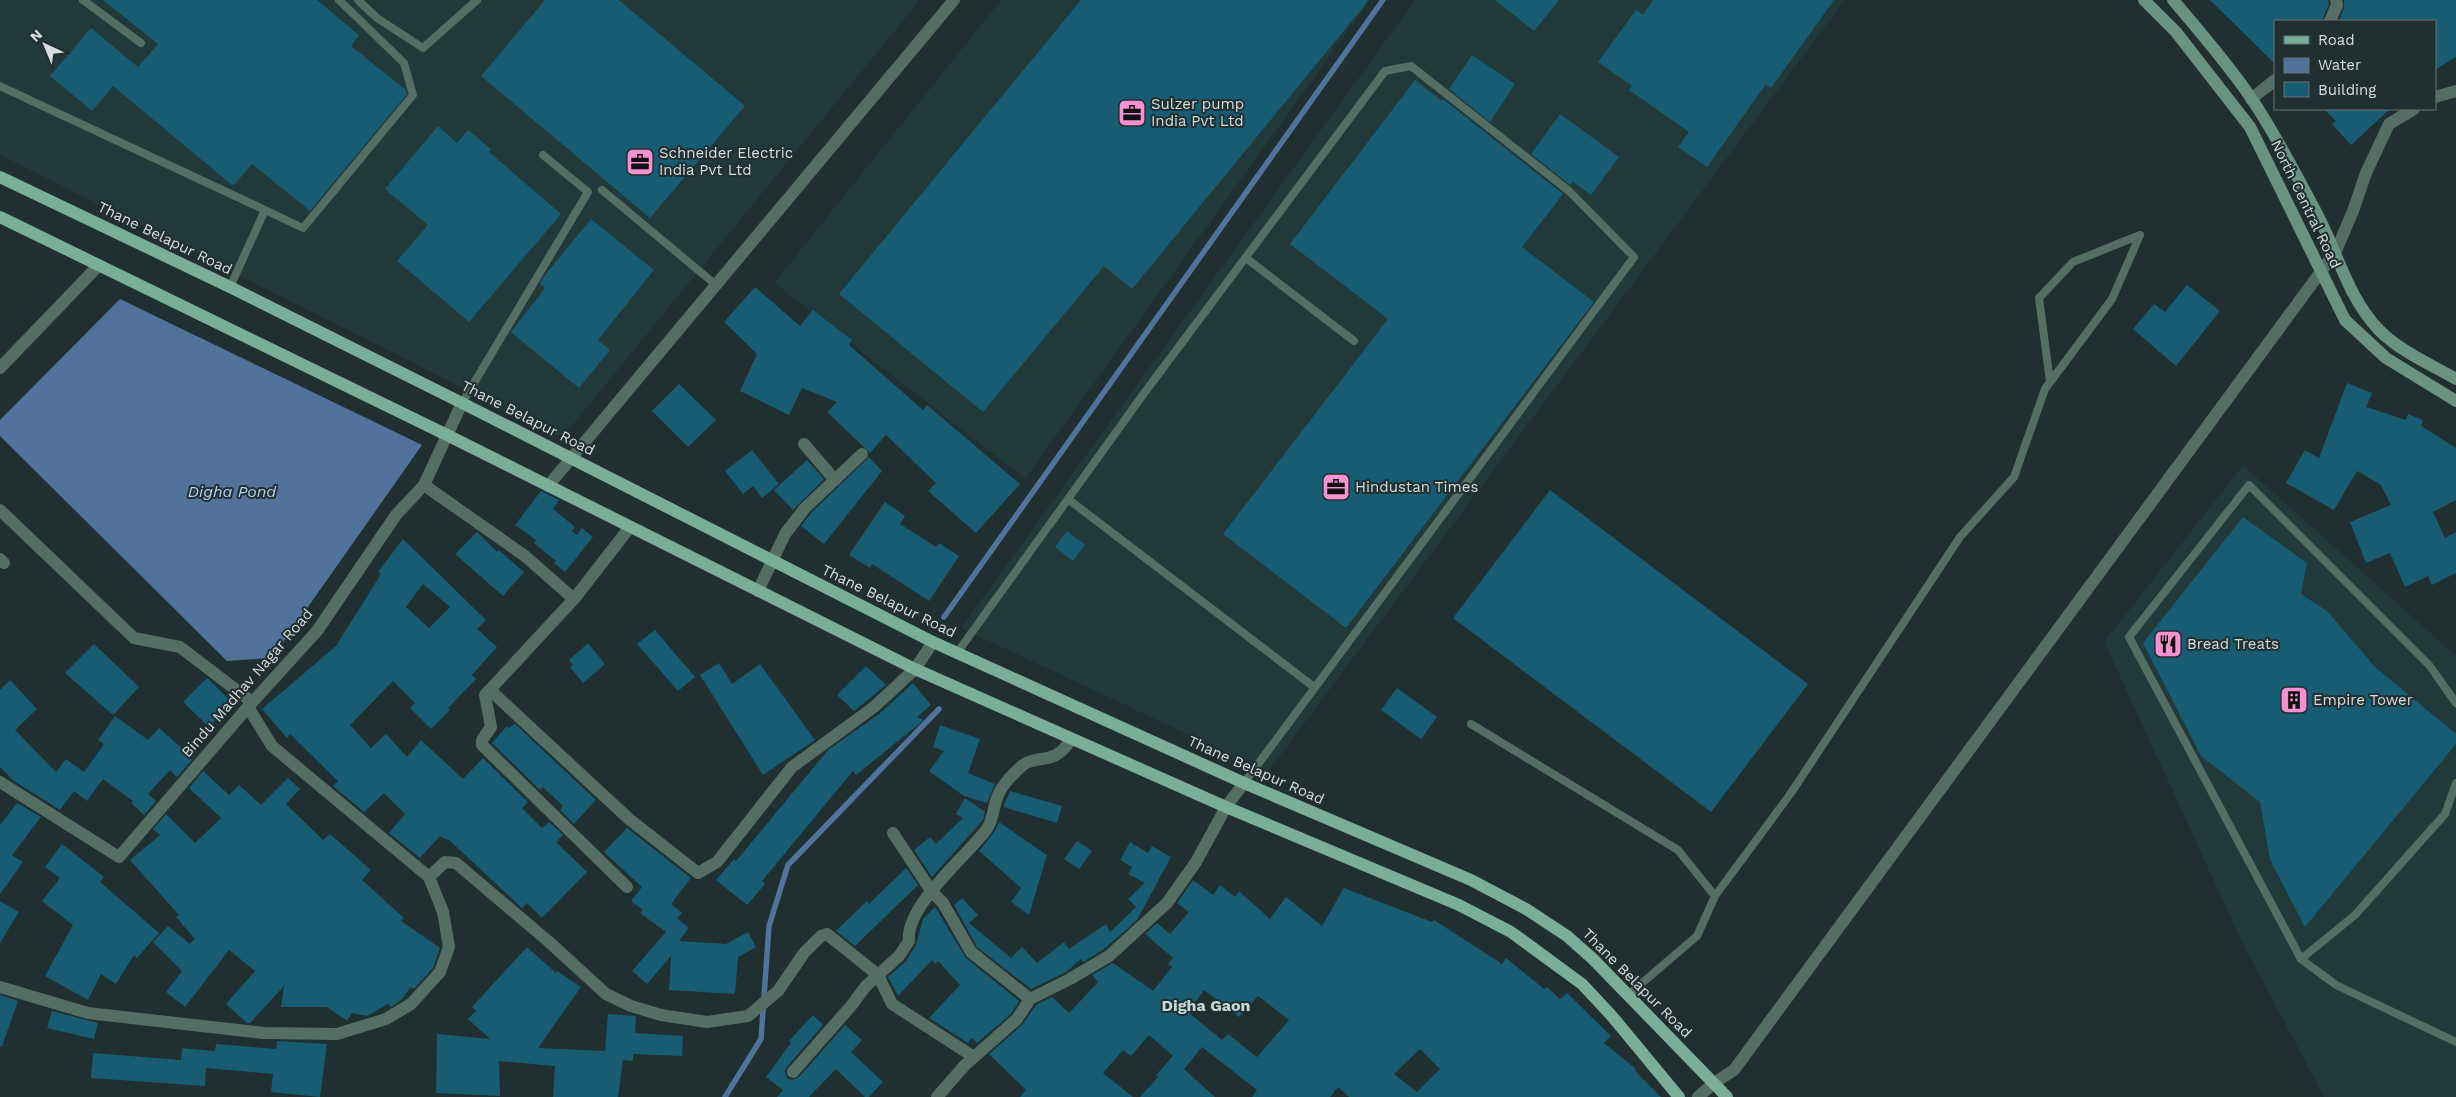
<svg xmlns="http://www.w3.org/2000/svg" width="2456" height="1097" font-family="'Work Sans',sans-serif">
<style>
.built{fill:#213939}
.water{fill:#51729b}
.lines{fill:none;stroke-linecap:round;stroke-linejoin:round}
.stream{stroke:#51729b;stroke-width:5.5}
.building{fill:#175c73;fill-rule:evenodd}
.lane{stroke:#556e63;stroke-width:8}
.street{stroke:#556e63;stroke-width:12}
.secondary{stroke:#6a9281;stroke-width:12}
.primary{stroke:#7aae99;stroke-width:12}
.labels{text-anchor:middle;stroke-width:4;stroke-linejoin:round;paint-order:stroke}
.poi-label{font-size:15px;fill:#d6dfdf;stroke:#202f2f;text-anchor:start}
.street-label{font-size:15px;fill:#d6dfdf;stroke:#202f2f}
.water-label{font-size:16px;font-style:italic;fill:#b5d4fa;stroke:#202f2f}
.neighbourhood-label{font-size:16px;font-weight:bold;fill:#c5d8d8;stroke:#202f2f}
</style>
<rect width="100%" height="100%" fill="#202f2f"/>
<!-- built -->
<g class="built">
<polygon points="0,0 920,0 562,438 0,155"/>
<polygon points="1001,0 1370,0 1025,479 774,283"/>
<polygon points="1415,0 1845,0 1268,772 961,628"/>
<polygon points="2243,465 2456,656 2456,1097 2324,1097 2243,944 2104,642"/>
</g>
<!-- water -->
<polygon class="water" points="120,299 422,445 272,658 227,661 0,436 0,420"/>
<g class="lines">
<!-- stream -->
<g class="stream">
<polyline points="944,617 1383,0"/>
<polyline points="725,1097 761,1039 769,926 788,865 939,709"/>
</g>
</g>
<!-- building -->
<g class="building">
<polygon points="103,0 317,0 359,35 351,46 406,90 407,94 310,211 252,164 233,186 113,86 92,111 50,76 91,28 138,67 158,44"/>
<polygon points="545,0 619,0 745,106 650,218 481,76"/>
<polygon points="1081,0 1369,0 1132,289 1104,266 983,412 839,294"/>
<polygon points="1495,0 1559,0 1534,31"/>
<polygon points="1653,0 1834,0 1771,88 1766,84 1707,167 1678,147 1689,132 1629,90 1632,86 1598,62 1636,10 1643,15"/>
<polygon points="2210,0 2328,0 2329,4 2322,21 2275,21 2275,64"/>
<polygon points="2344,0 2456,0 2456,57 2435,70 2435,21 2339,21 2344,8"/>
<polygon points="1472,55 1515,84 1490,122 1449,89"/>
<polygon points="1415,80 1442,101 1443,99 1563,194 1522,247 1594,302 1346,628 1223,534 1388,319 1290,244"/>
<polygon points="2324,109 2390,109 2351,145 2332,124 2336,121"/>
<polygon points="1560,114 1619,157 1591,195 1573,182 1570,185 1531,154"/>
<polygon points="438,126 457,143 468,130 491,149 489,152 561,214 469,322 397,261 428,225 385,189"/>
<polygon points="591,219 654,270 598,340 610,350 579,388 511,332 545,288 540,284 545,275"/>
<polygon points="2187,285 2220,311 2176,366 2133,329 2154,304 2165,312"/>
<polygon points="755,287 800,326 813,310 852,340 849,345 923,410 927,405 1020,484 976,533 928,491 936,483 886,435 870,453 827,412 837,402 802,388 789,415 740,391 757,354 724,322"/>
<polygon points="2347,383 2372,393 2366,407 2406,420 2408,414 2423,420 2421,426 2456,448 2456,500 2433,512 2445,538 2456,532 2456,573 2432,585 2428,576 2405,587 2390,553 2366,563 2350,522 2391,505 2381,485 2357,471 2334,510 2286,483 2305,450 2319,458"/>
<polygon points="679,384 716,420 688,447 652,411"/>
<polygon points="752,450 779,484 762,498 753,486 743,494 725,471"/>
<polygon points="869,457 882,471 824,544 801,526 811,513"/>
<polygon points="807,460 824,479 793,510 774,490"/>
<polygon points="1550,490 1808,684 1711,812 1453,618"/>
<polygon points="541,491 559,500 553,509 575,527 572,531 577,535 582,528 593,537 565,572 554,563 556,561 534,543 536,540 515,525"/>
<polygon points="885,502 905,516 900,524 936,547 939,543 959,556 929,601 872,564 870,568 849,555"/>
<polygon points="2243,517 2307,563 2301,594 2327,611 2375,667 2456,734 2456,744 2305,927 2270,860 2260,802 2201,756 2143,643"/>
<polygon points="1067,531 1085,545 1073,561 1055,547"/>
<polygon points="477,532 497,552 499,550 524,572 503,596 455,554"/>
<path d="M403 539 486 620 477 629 497 647 472 675 476 679 448 708 450 710 431 729 410 708 415 703 393 681 350 725 371 748 386 734 407 757 421 740 463 779 483 758 528 802 522 808 542 828 549 822 563 835 556 842 587 872 542 918 527 903 522 908 448 839 447 840 440 836 420 858 389 833 405 814 384 793 364 812 333 786 338 781 290 734 287 738 262 709 336 646 381 574 378 572ZM423 584 450 607 429 628 406 607Z"/>
<polygon points="655,630 695,677 678,691 637,644"/>
<polygon points="588,643 605,664 583,683 570,667 573,665 569,660"/>
<polygon points="94,644 139,687 113,715 65,673"/>
<polygon points="719,663 732,684 760,664 815,740 763,775 700,675"/>
<polygon points="866,666 886,685 854,711 837,695"/>
<polygon points="207,678 232,702 209,727 183,702"/>
<polygon points="10,680 37,709 15,730 56,772 66,759 84,772 104,744 98,740 115,716 148,740 159,728 186,752 185,754 192,760 177,777 170,770 148,794 156,801 144,815 131,803 133,801 103,779 87,801 74,791 60,810 14,781 0,767 0,690"/>
<polygon points="913,683 931,705 917,717 924,720 856,775 853,771 762,881 765,884 747,905 716,880 734,859 736,861 828,750 879,714"/>
<polygon points="1397,688 1437,717 1421,739 1381,710"/>
<polygon points="515,724 596,800 574,824 560,810 563,806 543,787 540,790 492,743 507,726 509,728"/>
<polygon points="940,725 980,739 968,773 995,784 987,803 964,796 929,771 944,751 933,747"/>
<polygon points="203,771 229,795 239,785 261,805 288,778 300,789 286,804 323,840 330,834 371,870 362,880 404,918 401,921 440,948 433,968 414,989 411,987 401,1000 391,1007 388,1004 367,1016 352,1013 347,1021 327,1007 281,1007 284,986 250,1023 247,1023 226,1004 255,971 229,950 185,1007 166,992 182,971 153,942 168,926 190,944 195,939 176,917 179,915 130,860 160,835 153,829 166,814 195,843 221,818 189,788"/>
<polygon points="1010,791 1062,806 1057,823 1003,807"/>
<polygon points="965,798 985,812 983,820 932,877 914,850 930,837 936,844 963,818 956,814"/>
<polygon points="17,803 41,817 12,855 23,862 0,894 0,825"/>
<polygon points="999,822 1047,855 1029,915 1011,902 1021,888 979,851 995,831"/>
<polygon points="627,828 691,878 671,904 682,913 677,918 689,928 679,941 726,944 748,932 756,947 738,957 735,994 669,990 671,956 647,984 632,971 666,932 640,913 643,910 631,901 642,887 604,852"/>
<polygon points="1077,841 1092,851 1079,869 1064,859"/>
<polygon points="1130,842 1148,853 1152,846 1171,857 1137,920 1104,949 1083,962 1081,959 1066,972 1031,989 977,947 954,905 962,898 978,915 969,923 1011,958 1022,947 1037,963 1064,942 1069,949 1106,924 1110,932 1136,907 1128,899 1145,883 1128,874 1132,867 1120,860"/>
<polygon points="62,844 104,877 100,882 159,933 137,958 134,955 116,984 101,974 88,1000 45,976 73,925 42,901 60,878 45,867"/>
<polygon points="906,868 918,885 855,946 836,931 867,901 869,904"/>
<path d="M1193 880 1213 895 1220 885 1235 897 1239 891 1270 919 1286 897 1322 926 1344 888 1432 922 1434 920 1502 964 1506 958 1544 989 1547 987 1560 999 1567 993 1611 1036 1604 1043 1636 1069 1635 1071 1661 1097H1349L1338 1087 1330 1097H1252L1257 1090 1202 1047 1184 1069 1215 1097H1140L1158 1077 1156 1075 1173 1056 1149 1035 1131 1056 1123 1050 1103 1073 1133 1097H1020L1026 1090 989 1054 1022 1025 1036 1005 1052 997 1069 1013 1098 982 1092 975 1113 963 1153 991 1172 967 1168 964 1173 958 1145 934 1157 923 1170 934 1189 912 1177 903ZM1204 990 1239 1017 1258 996 1289 1020 1257 1057 1228 1034 1222 1040 1188 1012ZM1420 1049 1440 1069 1417 1092 1394 1074Z"/>
<polygon points="0,901 19,912 0,943"/>
<polygon points="935,907 966,958 1019,1001 1011,1014 977,1043 972,1038 968,1043 929,1018 960,985 938,961 935,964 932,960 898,996 888,977 906,961 916,945 923,919"/>
<polygon points="527,947 556,973 557,971 581,987 538,1048 605,1051 608,1014 636,1016 635,1033 683,1036 682,1056 633,1054 633,1061 623,1060 618,1097 553,1097 555,1066 499,1061 500,1096 436,1093 437,1034 490,1039 468,1019 476,1011 472,1007"/>
<polygon points="0,995 18,1001 2,1046 0,1046"/>
<polygon points="52,1011 98,1023 94,1039 47,1028"/>
<polygon points="813,1015 823,1025 787,1067 785,1071 787,1078 792,1080 799,1077 845,1025 862,1040 851,1052 883,1082 869,1097 865,1097 836,1069 809,1097 777,1097 783,1090 766,1077 791,1043 789,1041"/>
<polygon points="277,1041 327,1044 320,1097 271,1092 273,1074 206,1068 205,1086 91,1078 93,1053 181,1060 182,1048 215,1051 216,1044 276,1049"/>
</g>
<g class="lines">
<!-- lane -->
<g class="lane">
<polyline points="83,0 141,43"/>
<polyline points="358,0 377,18 423,48 477,0"/>
<polyline points="0,86 265,210"/>
<polyline points="602,190 716,285"/>
<polyline points="1246,258 1354,341"/>
<polyline points="230,287 265,210 303,228 413,95 404,63 339,0"/>
<polyline points="462,403 588,192 543,155"/>
<polyline points="957,653 1068,499"/>
<polyline points="2456,703 2429,665 2249,485 2129,637 2301,959 2336,985 2456,1042"/>
<polyline points="1471,724 1678,850 1715,896 1697,936 1628,995"/>
<polyline points="1244,783 1634,257 1569,191 1411,66 1385,71 1145,392 1068,499 1314,687"/>
<polyline points="1715,896 1791,793 1960,537 2014,477 2045,389 2112,299 2140,235 2073,262 2039,298 2050,382"/>
<polyline points="2301,959 2355,915 2445,814 2456,783"/>
</g>
<!-- street -->
<g class="street">
<polyline points="2330,21 2337,5 2336,0"/>
<polyline points="2435,97 2456,91"/>
<polyline points="2251,99 2275,80"/>
<polyline points="0,368 99,265"/>
<polyline points="804,444 835,480"/>
<polyline points="424,485 525,556 574,599"/>
<polyline points="548,486 954,0"/>
<polyline points="0,510 134,638 180,647 252,702"/>
<polyline points="0,559 4,563"/>
<polyline points="758,591 785,534 805,508 862,454"/>
<polyline points="490,690 629,819 698,873 717,862 792,767 874,707 915,669 933,642"/>
<polyline points="0,782 119,857 248,707 317,631 396,515 424,485 462,403"/>
<polyline points="893,833 932,892 943,903 971,952 1030,999"/>
<polyline points="429,877 445,862 456,863 548,941 606,994 631,1006 661,1015 707,1022 748,1016 778,991 804,953 821,936 827,934 878,975 892,1004 974,1057"/>
<polyline points="627,887 482,745 482,740 491,727 485,695 574,599 630,527"/>
<polyline points="0,987 88,1013 264,1033 337,1034 386,1019 411,1004 440,972 449,947 443,912 429,877 272,746 248,707"/>
<path d="M793 1072 851 1006 866 986 899 956 909 941C905 906 967 856 986 830 993 822 993 808 997 798 1002 784 1013 774 1023 765 1033 757 1050 761 1059 753 1064 750 1068 743 1072 739"/>
<polyline points="937,1097 965,1065 1017,1019 1030,999 1070,979 1109,956 1167,903 1196,862 1226,807 1244,783"/>
<polyline points="1698,1097 1714,1083 1734,1070 2336,251 2353,211 2366,173 2389,124 2414,109"/>
</g>
<!-- secondary -->
<g class="secondary">
<polyline points="2144,0 2176,32 2250,127 2345,320 2386,358 2456,401"/>
<path d="M2173 0C2200 32 2228 64 2251 98 2275 133 2295 173 2315 210 2337 250 2347 297 2379 330 2401 352 2430 364 2456 379"/>
</g>
<!-- primary -->
<g class="primary">
<polyline points="0,177 230,287 462,403 933,642 1244,783 1471,880 1526,909 1567,936 1593,959 1727,1097"/>
<polyline points="0,217 447,435 915,669 1226,807 1459,905 1511,932 1582,984 1611,1015 1679,1097"/>
</g>
</g>
<!-- icons -->
<defs>
<symbol id="office-square" viewBox="-11 -11 22 22"><rect x="-9" y="-9" width="18" height="18" rx="4" fill="#f590d1" stroke="#202f2f"/><path d="M-6-3h4V-5.5h4V-3h4V5H-6ZM-1-4.5V-3h2v-1.5ZM-6 0V1H6V0Z" fill="#111"/></symbol>
<symbol id="restaurant-square" viewBox="-11 -11 22 22"><rect x="-9" y="-9" width="18" height="18" rx="4" fill="#f590d1" stroke="#202f2f"/><path d="M-5-6h1v4h1v-4h1v4h1v-4h1v5L-1.5 .5V6h-2V.5L-5-1ZM5-6V6H3V1.5H1.5Q1.5-4 5-6Z" fill="#111"/></symbol>
<symbol id="building-square" viewBox="-11 -11 22 22"><rect x="-9" y="-9" width="18" height="18" rx="4" fill="#f590d1" stroke="#202f2f"/><path d="M-4-6H4V6H1V3H-1V6H-4ZM-2.5-4.3h1.7v1.8h-1.7ZM.8-4.3h1.7v1.8H.8ZM-2.5-1h1.7V.8h-1.7ZM.8-1h1.7V.8H.8Z" fill="#111"/></symbol>
</defs>
<g fill-rule="evenodd">
<use href="#office-square" x="1116" y="97" width="32" height="32"/>
<use href="#office-square" x="624" y="146" width="32" height="32"/>
<use href="#office-square" x="1320" y="471" width="32" height="32"/>
<use href="#restaurant-square" x="2152" y="628" width="32" height="32"/>
<use href="#building-square" x="2278" y="684" width="32" height="32"/>
</g>
<g class="labels">
<!-- poi labels -->
<g class="poi-label">
<text x="1151" y="109">Sulzer pump<tspan x="1151" dy="17">India Pvt Ltd</tspan></text>
<text x="659" y="158">Schneider Electric<tspan x="659" dy="17">India Pvt Ltd</tspan></text>
<text x="1355" y="492">Hindustan Times</text>
<text x="2187" y="649">Bread Treats</text>
<text x="2313" y="705">Empire Tower</text>
</g>
<!-- street labels -->
<g class="street-label">
<text transform="translate(2306 204) rotate(64)" y="5">North Central Road</text>
<text transform="translate(165 238) rotate(26)" y="5">Thane Belapur Road</text>
<text transform="translate(528 418) rotate(27)" y="5">Thane Belapur Road</text>
<text transform="translate(889 601) rotate(26)" y="5">Thane Belapur Road</text>
<text transform="translate(247 683) rotate(-49)" y="5">Bindu Madhav Nagar Road</text>
<text transform="translate(1256 770) rotate(24)" y="5">Thane Belapur Road</text>
<text transform="translate(1637 983) rotate(45)" y="5">Thane Belapur Road</text>
</g>
<!-- water labels -->
<g class="water-label">
<text x="232" y="497">Digha Pond</text>
</g>
<!-- neighbourhood labels -->
<g class="neighbourhood-label">
<text x="1206" y="1011">Digha Gaon</text>
</g>
</g>
<!-- legend -->
<rect x="2274" y="20" width="162" height="90" fill="#202f2f" stroke="#697575"/>
<rect x="2284" y="36" width="25" height="8" fill="#7aae99" stroke="#697575"/>
<text x="2318" y="45" font-size="15" fill="#d6dfdf">Road</text>
<rect x="2284" y="58" width="25" height="15" fill="#51729b" stroke="#697575"/>
<text x="2318" y="70" font-size="15" fill="#d6dfdf">Water</text>
<rect x="2284" y="82" width="25" height="15" fill="#175c73" stroke="#697575"/>
<text x="2318" y="95" font-size="15" fill="#d6dfdf">Building</text>
<!-- north arrow -->
<g transform="translate(45 45) rotate(316)" stroke="#202f2f" stroke-width="4" paint-order="stroke">
<path d="M0-4L9 19L0 12L-9 19Z" fill="#d6dfdf"/>
<text y="-8" font-size="14" font-weight="bold" text-anchor="middle" fill="#d6dfdf">N</text>
</g>
</svg>
